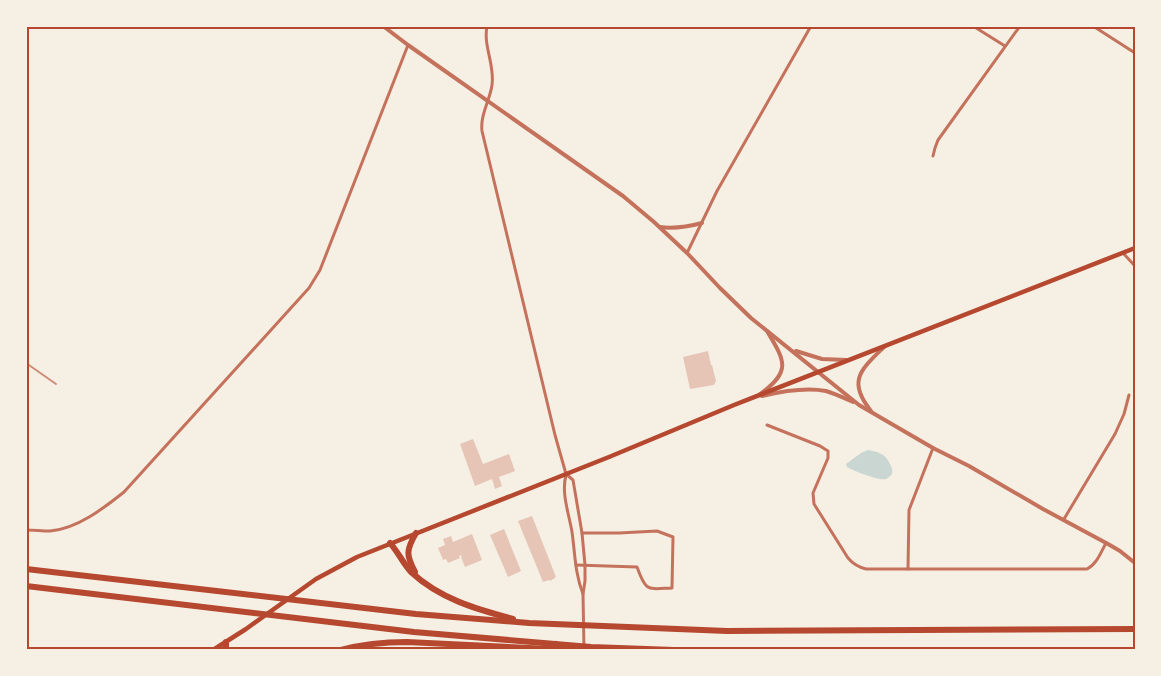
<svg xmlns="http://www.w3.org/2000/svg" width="1161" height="676" font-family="Rubik,sans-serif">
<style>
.water{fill:#c9d6d2}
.building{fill:#e6c5b7}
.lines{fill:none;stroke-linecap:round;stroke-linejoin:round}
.minor{stroke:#c5725c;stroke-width:3}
.tertiary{stroke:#c5725c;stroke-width:4}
.secondary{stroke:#b5482f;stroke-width:4.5}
.motorway{stroke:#b5482f;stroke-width:6}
.rail{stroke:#cf8b77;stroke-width:2}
.neatline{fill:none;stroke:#b5482f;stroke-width:2}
</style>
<rect width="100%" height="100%" fill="#f6efe4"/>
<!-- water -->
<path class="water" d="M868 450C878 452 884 453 889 462 891 466 893 469 892 474 890 476 889 478 886 479 879 481 854 471 847 467L846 464 861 453Z"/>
<!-- building -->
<g class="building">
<polygon points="708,351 711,365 712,365 716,381 714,385 690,389 683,357"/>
<polygon points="473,439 483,464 509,454 515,471 499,477 502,486 495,489 492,479 475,486 460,444"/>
<polygon points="532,516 556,577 555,577 555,578 550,581 549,580 543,582 518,521"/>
<polygon points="504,529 521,571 508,577 490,535"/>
<polygon points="472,534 482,560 465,567 461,557 462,557 461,555 459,556 460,558 448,563 446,559 443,560 438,548 445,545 443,539 451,536 453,542"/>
</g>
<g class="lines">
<!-- minor -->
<g class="minor">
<path d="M487 26C483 46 495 65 492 85 490 100 480 115 482 131L555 435 566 474"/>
<polyline points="973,26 1005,46"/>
<polyline points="1093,26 1135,53"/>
<polyline points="933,156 935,148 938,140 1020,26"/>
<polyline points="687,253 717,191 811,26"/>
<polyline points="1123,253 1135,266"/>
<path d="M767 425 820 446 828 451V458L813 493 814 504 848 558C853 564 858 567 866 569H1087C1097 564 1101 552 1106 543"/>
<polyline points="566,474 573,480 582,533 585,565 585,581 583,594 584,650"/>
<path d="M566 475C561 493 569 514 572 532 575 553 575 574 583 594"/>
<polyline points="1064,519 1115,434 1124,414 1129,395"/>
<path d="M26 530C34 530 42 531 50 531 77 529 104 508 124 492L309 288 320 270 408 45"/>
<path d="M576 565 637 567C646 592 647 589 672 588L673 537 657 531 619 533H582"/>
<polyline points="908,569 909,510 933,448"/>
</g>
<!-- tertiary -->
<g class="tertiary">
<polyline points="383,26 408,45 623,196 654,222 687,253 720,288 751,318 859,405 933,448 969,466 1043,509 1108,544 1120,551 1135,563"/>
<path d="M660 227C675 229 687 227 702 223"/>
<polyline points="796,351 822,359 847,360"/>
<path d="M760 394C792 371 785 361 767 331"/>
<path d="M762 396C783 391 805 387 826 391 836 394 844 398 853 402"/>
<path d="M871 411C846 380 862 369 885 346"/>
</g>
<!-- secondary -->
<polyline class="secondary" points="213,650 246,629 316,579 357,557 609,457 734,405 1135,248"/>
<!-- motorway -->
<g class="motorway">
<path d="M390 543C398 552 403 563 411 572 440 599 476 609 513 619"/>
<polyline points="26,569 416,614 529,623 727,631 1135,629"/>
<path d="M415 572C406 555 406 550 416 533"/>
<polyline points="26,586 414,632 591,647 674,650"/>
<polyline points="226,642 226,650"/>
<path d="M341 650C363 644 385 642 407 642L549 649 556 644"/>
</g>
<!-- rail -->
<polyline class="rail" points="26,363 56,384"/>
</g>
<!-- border -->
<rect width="1161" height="676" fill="none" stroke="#f6efe4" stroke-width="55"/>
<rect x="28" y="28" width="1106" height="620" class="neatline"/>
</svg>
